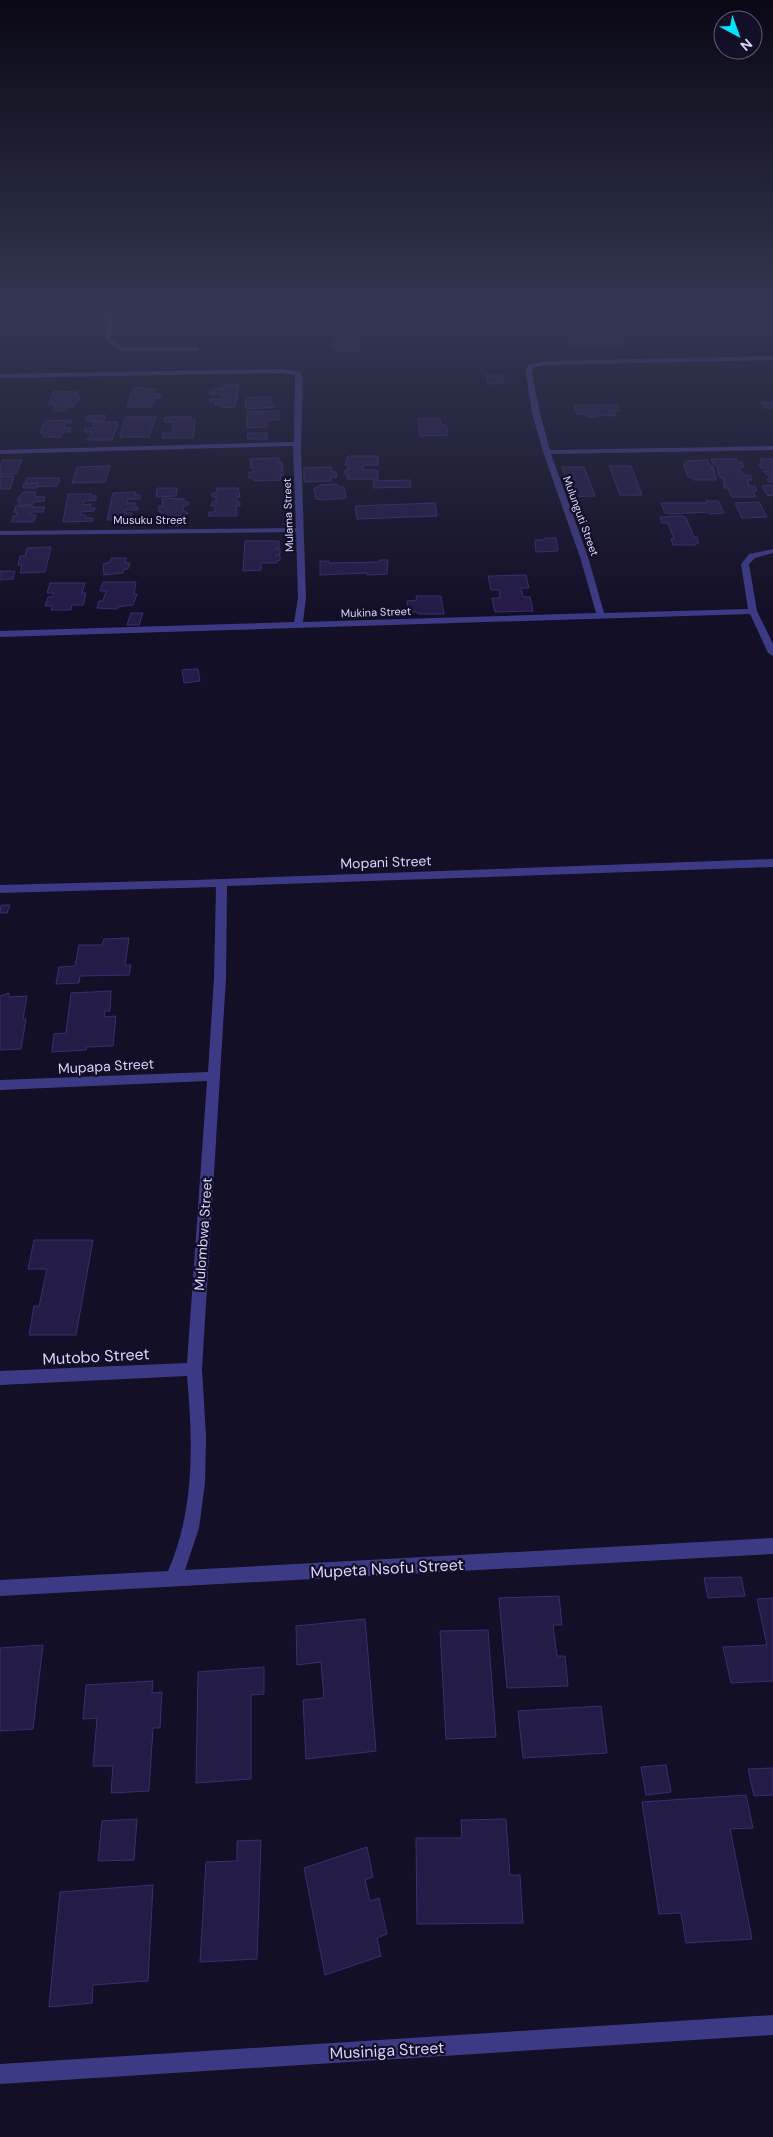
<svg xmlns="http://www.w3.org/2000/svg" width="773" height="2137" font-family="'DM Sans',sans-serif">
<style>
.building{fill:#241b47;stroke:#3b2d73}
.lines{fill:none;stroke-linecap:round;stroke-linejoin:round}
.minor{fill:#3d3a85;fill-rule:evenodd}
.labels{text-anchor:middle;stroke-width:4.5;stroke-linejoin:round;paint-order:stroke}
.far-street-label{font-size:11px;fill:#d9d4ff;stroke:#130f26}
.street-label{font-size:14px;fill:#d9d4ff;stroke:#130f26}
.near-street-label{font-size:16px;fill:#d9d4ff;stroke:#130f26}
</style>
<rect width="100%" height="100%" fill="#130f26"/>
<!-- building -->
<g class="building">
<polygon points="591,332 592,335 608,335 609,336 621,334 626,344 622,344 623,346 598,347 597,345 572,347 567,333"/>
<polygon points="336,337 357,337 359,350 338,351 338,348 335,348 334,340 337,340"/>
<polygon points="502,374 504,383 488,384 486,375"/>
<polygon points="224,385 239,385 235,407 222,408 222,405 215,405 215,402 210,402 210,399 221,399 222,394 209,394 210,390 223,388"/>
<polygon points="144,387 144,389 156,389 155,394 161,394 160,398 155,398 152,407 127,407 133,388"/>
<polygon points="54,391 78,392 76,396 80,396 77,403 75,403 73,407 67,407 66,411 53,411 55,404 49,404"/>
<polygon points="262,397 271,397 270,402 275,407 246,409 245,402 248,398"/>
<polygon points="761,402 773,402 773,408 764,408"/>
<polygon points="574,405 618,405 619,411 614,411 616,416 598,415 598,417 587,417 586,414 577,414"/>
<polygon points="279,411 279,420 267,420 267,427 247,428 247,412"/>
<polygon points="105,415 104,421 86,421 87,416"/>
<polygon points="125,417 156,417 149,437 120,437"/>
<polygon points="165,417 191,417 191,420 195,420 193,438 162,438 163,433 172,433 173,422 164,422"/>
<polygon points="418,419 440,419 441,425 446,425 448,435 420,436"/>
<polygon points="72,420 72,423 66,423 64,428 71,428 70,432 63,432 61,437 43,437 45,433 40,433 45,421"/>
<polygon points="94,422 118,422 112,440 87,440 92,432 84,432 85,428 92,428"/>
<polygon points="248,433 267,433 267,439 247,439"/>
<polygon points="348,456 378,456 378,465 363,465 363,470 378,470 378,479 347,479 348,475 345,475 345,470 348,470 348,465 345,465"/>
<polygon points="279,458 279,461 277,463 282,462 283,469 279,469 283,471 283,475 280,475 281,480 254,481 254,478 249,478 249,472 254,472 253,468 251,468 250,459"/>
<polygon points="711,459 736,459 738,462 742,462 744,467 739,467 743,475 750,475 752,480 747,480 749,486 755,486 757,491 753,491 756,497 732,497 728,488 725,488 723,484 725,484 722,477 720,477 716,464 713,464"/>
<polygon points="760,459 773,459 773,482 769,482 767,479 771,478 763,471 767,471 765,468 761,468 759,464 762,464"/>
<polygon points="3,460 22,460 16,474 0,474 0,466"/>
<polygon points="707,460 710,466 713,466 714,468 711,468 714,470 716,480 694,480 693,477 688,477 683,464 687,464 685,461"/>
<polygon points="110,466 105,482 72,483 77,467"/>
<polygon points="609,466 631,466 642,495 620,495"/>
<polygon points="331,467 332,472 336,472 337,477 331,477 331,481 304,482 304,468"/>
<polygon points="562,467 584,467 595,496 573,497"/>
<polygon points="0,476 14,476 10,489 0,489"/>
<polygon points="27,478 60,478 57,486 24,487"/>
<polygon points="410,480 411,487 374,488 373,481"/>
<polygon points="38,483 37,488 23,488 24,484"/>
<polygon points="337,484 338,487 344,487 346,498 325,500 316,499 314,488 319,487 319,485"/>
<polygon points="773,485 773,495 768,496 762,486"/>
<polygon points="157,488 177,488 176,496 156,497"/>
<polygon points="217,488 238,488 240,497 237,497 237,502 240,502 240,506 236,506 237,516 208,516 209,512 215,512 215,506 211,506 212,502 216,502 216,497 212,497 212,493 216,493"/>
<polygon points="23,492 36,492 35,497 45,497 44,501 33,502 32,505 18,505 20,501 17,501"/>
<polygon points="136,492 135,495 140,495 140,499 128,499 127,503 135,503 134,507 138,507 138,510 125,510 125,513 132,513 131,517 137,517 136,520 107,520 113,493"/>
<polygon points="68,494 92,494 91,496 96,496 96,500 84,501 83,505 91,504 90,508 95,508 94,511 81,512 81,515 86,515 86,518 93,518 93,521 63,522"/>
<polygon points="162,498 185,499 183,501 188,502 189,504 184,506 182,510 188,513 183,516 162,516 162,512 159,512 159,506 163,506"/>
<polygon points="706,501 718,501 724,513 710,514 709,512 668,514 665,513 661,503 707,503"/>
<polygon points="759,502 767,517 742,518 735,503"/>
<polygon points="435,503 437,516 357,519 355,506"/>
<polygon points="16,506 33,506 32,507 45,507 43,512 31,512 30,515 36,515 34,522 11,522 13,516 16,516 17,512 14,512"/>
<polygon points="682,516 686,518 694,537 697,537 699,543 696,543 696,545 673,545 671,539 674,539 668,523 662,523 660,517"/>
<polygon points="544,538 556,538 558,551 536,552 535,540 544,540"/>
<polygon points="245,541 279,541 279,548 275,549 280,549 280,554 275,555 280,555 280,560 277,561 277,563 261,563 261,570 243,571"/>
<polygon points="51,547 45,572 20,573 22,565 18,565 20,556 25,556 27,548"/>
<polygon points="111,558 126,558 125,563 130,563 128,569 124,569 123,573 104,575 103,564 110,562"/>
<polygon points="379,560 388,560 387,574 367,575 367,573 320,575 320,561 329,561 329,563 379,562"/>
<polygon points="0,571 15,571 13,579 0,580"/>
<polygon points="526,575 529,588 521,588 523,597 530,597 533,611 495,612 492,598 500,598 499,590 491,590 488,576"/>
<polygon points="103,582 136,582 134,594 137,594 133,605 118,607 117,609 97,608 99,601 103,601 106,591 100,591"/>
<polygon points="50,583 85,583 82,593 86,593 83,605 72,605 71,610 51,610 53,606 45,606 48,597 52,597 54,593 47,593"/>
<polygon points="416,596 441,596 444,614 418,614 417,612 408,612 407,601 417,600"/>
<polygon points="131,613 143,613 139,625 127,625"/>
<polygon points="198,669 200,681 184,683 182,670"/>
<polygon points="1,905 10,905 7,913 0,913"/>
<polygon points="129,938 125,965 131,965 129,975 80,976 79,983 56,984 59,967 75,966 79,945 102,945 104,939"/>
<polygon points="111,991 110,1011 105,1011 104,1017 116,1016 113,1046 87,1047 86,1050 52,1052 54,1034 66,1033 71,993"/>
<polygon points="9,993 9,997 27,996 23,1019 26,1019 21,1049 0,1050 0,996"/>
<polygon points="34,1240 93,1240 76,1335 29,1335 34,1306 39,1306 47,1269 28,1269"/>
<polygon points="741,1577 745,1596 708,1598 704,1578"/>
<polygon points="559,1596 562,1625 553,1625 557,1656 565,1656 568,1686 507,1688 499,1598"/>
<polygon points="773,1598 773,1681 731,1683 723,1647 767,1645 757,1599"/>
<polygon points="365,1619 376,1751 306,1759 303,1700 324,1698 321,1662 297,1665 296,1626"/>
<polygon points="488,1630 496,1737 446,1739 440,1631"/>
<polygon points="43,1645 33,1729 0,1731 0,1648"/>
<polygon points="264,1667 264,1694 251,1695 251,1779 196,1783 198,1672"/>
<polygon points="153,1681 152,1693 162,1692 160,1728 153,1728 149,1791 111,1793 113,1766 93,1766 97,1718 83,1719 86,1685"/>
<polygon points="601,1706 607,1753 523,1758 518,1711"/>
<polygon points="666,1765 671,1792 646,1795 641,1767"/>
<polygon points="773,1768 773,1795 754,1796 748,1769"/>
<polygon points="746,1795 753,1828 730,1829 752,1939 686,1943 681,1913 659,1914 642,1802"/>
<polygon points="137,1819 134,1860 98,1861 102,1821"/>
<polygon points="506,1819 510,1875 520,1875 523,1923 417,1924 416,1838 462,1838 461,1820"/>
<polygon points="261,1840 257,1959 200,1962 206,1862 237,1861 237,1841"/>
<polygon points="367,1847 373,1877 365,1880 370,1901 379,1898 387,1934 377,1938 381,1956 325,1975 304,1868"/>
<polygon points="153,1885 148,1981 93,1985 92,2003 49,2007 60,1892"/>
</g>
<g class="lines">
<!-- minor -->
<g class="minor">
<polygon points="107,312 113,312 111,339 122,347 197,347 200,349 197,351 121,351 105,340"/>
<polygon points="773,356 773,360 547,365 534,367 532,373 540,413 550,450 773,446 773,450 551,454 589,560 604,613 748,609 741,564 749,554 773,549 773,553 755,558 749,564 757,611 773,644 773,656 768,653 750,614 0,637 0,631 294,622 298,598 296,532 0,535 0,531 296,528 293,446 0,454 0,450 294,442 295,375 282,373 0,378 0,374 282,369 300,372 303,378 301,449 306,598 303,622 596,613 581,560 543,452 532,413 526,373 528,365 547,361"/>
<path d="M773 859V867L227 886 226 978 202 1369 206 1436 205 1483 199 1528 185 1570 773 1538V1554L0 1596V1580L168 1571C195 1509 193 1442 187 1376L0 1385V1371L187 1363 207 1081 0 1090V1080L208 1072 214 978 216 887 0 893V885L194 880Z"/>
<polygon points="773,2015 773,2035 0,2084 0,2064"/>
</g>
</g>
<!-- sky -->
<linearGradient id="sky" x2="0" y2="1"><stop stop-color="#0a0815"/><stop offset="0.51" stop-color="#333752"/><stop offset="1" stop-color="#333752" stop-opacity="0"/></linearGradient>
<rect width="773" height="611" fill="url(#sky)"/>
<g class="labels">
<!-- far-street labels -->
<g class="far-street-label">
<text transform="translate(288 515) rotate(-92)" y="4">Mulama Street</text>
<text transform="translate(581 516) rotate(70)" y="4">Mulunguti Street</text>
<text x="150" y="524">Musuku Street</text>
<text transform="translate(376 612) rotate(-2)" y="4">Mukina Street</text>
</g>
<!-- street labels -->
<g class="street-label">
<text transform="translate(386 862) rotate(-2)" y="5">Mopani Street</text>
<text transform="translate(106 1066) rotate(-3)" y="5">Mupapa Street</text>
<text transform="translate(203 1234) rotate(-86)" y="5">Mulombwa Street</text>
</g>
<!-- near-street labels -->
<g class="near-street-label">
<text transform="translate(96 1356) rotate(-3)" y="6">Mutobo Street</text>
<text transform="translate(387 1568) rotate(-3)" y="6">Mupeta Nsofu Street</text>
<text transform="translate(387 2050) rotate(-3)" y="6">Musiniga Street</text>
</g>
</g>
<!-- north arrow -->
<g transform="translate(738 35) rotate(139)"><circle r="24" fill="#130f26" stroke="#625e7d"/>
<path d="M0-4L9 19L0 12L-9 19Z" fill="#00e5ff"/>
<text y="-8" font-size="14" font-weight="bold" text-anchor="middle" fill="#d9d4ff">N</text>
</g>
</svg>
